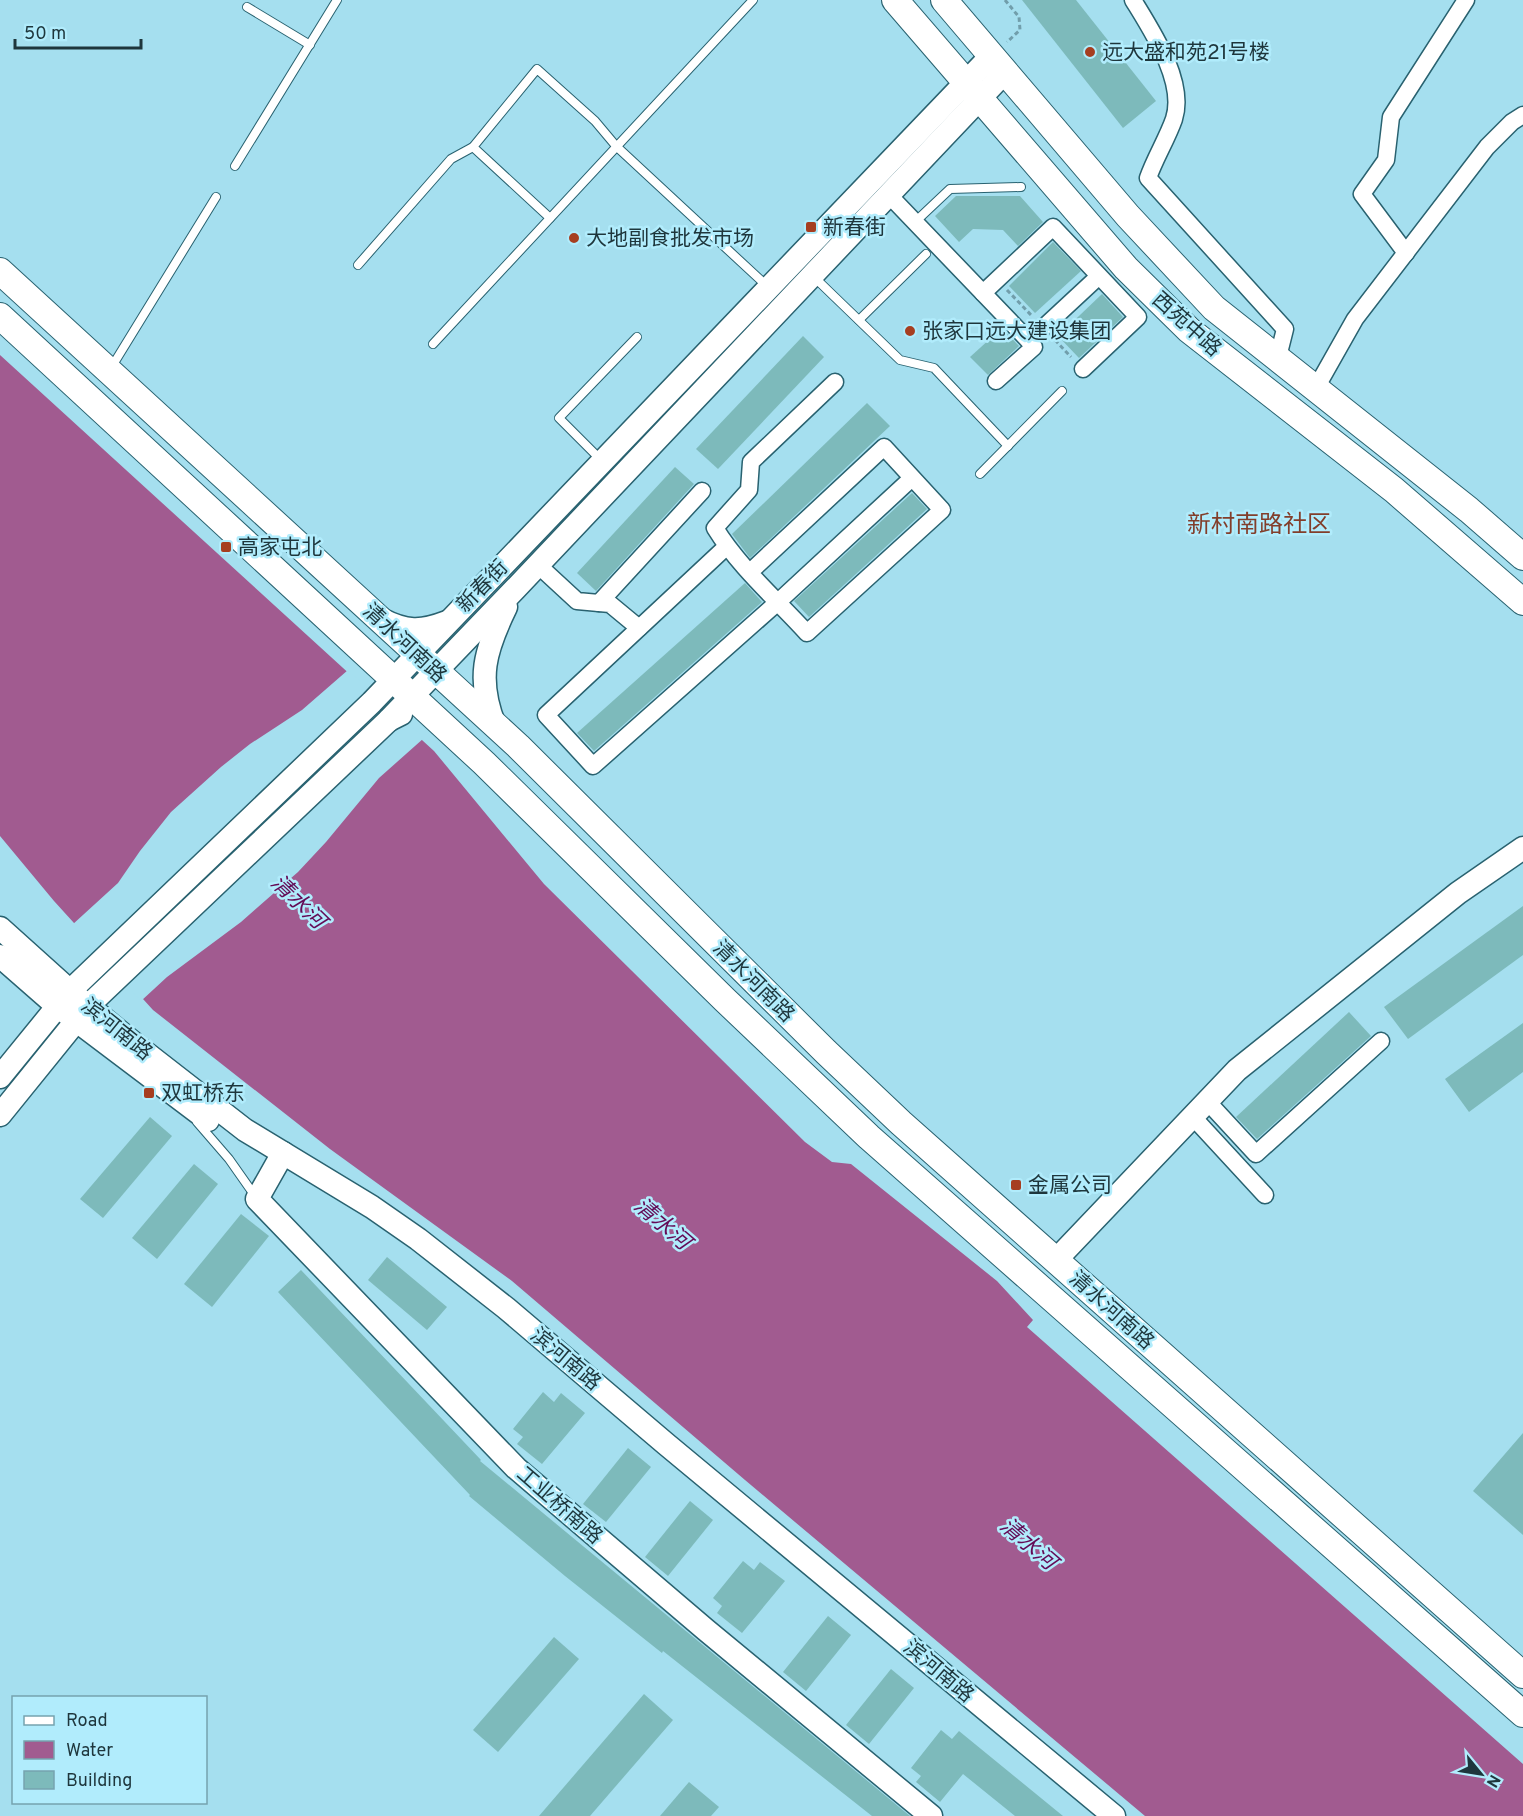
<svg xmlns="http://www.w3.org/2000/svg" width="1523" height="1816" font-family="Overpass,'Noto Sans SC',sans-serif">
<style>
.water{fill:#a15b90}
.pier{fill:#a5dfef}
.building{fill:#7dbabb}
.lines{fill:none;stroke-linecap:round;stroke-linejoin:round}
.lane-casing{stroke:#296270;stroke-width:10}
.street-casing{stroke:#296270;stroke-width:19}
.secondary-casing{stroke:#296270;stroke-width:25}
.primary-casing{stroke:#296270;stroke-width:28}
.path{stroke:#719eab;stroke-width:3;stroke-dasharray:4.5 3;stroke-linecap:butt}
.lane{stroke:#fff;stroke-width:8}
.street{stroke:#fff;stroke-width:16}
.secondary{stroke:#fff;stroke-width:22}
.primary{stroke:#fff;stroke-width:26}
.poi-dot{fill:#a63e20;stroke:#b1ecfc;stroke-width:2}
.labels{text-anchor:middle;stroke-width:5;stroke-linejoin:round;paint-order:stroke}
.poi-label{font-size:21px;fill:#1e363c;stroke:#b1ecfc;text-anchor:start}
.street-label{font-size:21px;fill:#1e363c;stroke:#b1ecfc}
.water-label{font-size:22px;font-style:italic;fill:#640b56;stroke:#b1ecfc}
.quarter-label{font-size:24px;fill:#823e2b;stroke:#b1ecfc}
</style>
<rect width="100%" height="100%" fill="#a5dfef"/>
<!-- water -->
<polygon class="water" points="0,355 434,751 544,884 805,1142 832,1162 851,1164 997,1281 1033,1320 1027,1327 1523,1764 1523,1816 1145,1816 745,1480 512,1281 330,1149 153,1010 54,901 0,836"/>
<!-- pier -->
<polygon class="pier" points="348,670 424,738 379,778 326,842 298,872 241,922 167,977 141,1001 72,925 118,883 140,851 171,812 221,767 250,744 302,710"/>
<!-- building -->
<g class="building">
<polygon points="1022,0 1076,0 1156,101 1123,128"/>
<polygon points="956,196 1020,196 1043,222 1018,246 1003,230 973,229 959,242 935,216"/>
<polygon points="1053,242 1081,271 1035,313 1009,286"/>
<polygon points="1102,294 1123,317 1079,358 1058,336"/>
<polygon points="1002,328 1019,346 988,375 970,357"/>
<polygon points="803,336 824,357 718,469 696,449"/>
<polygon points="867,403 890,426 750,558 732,534"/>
<polygon points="675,467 694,484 596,591 577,573"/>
<polygon points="912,493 927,509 809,617 794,601"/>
<polygon points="745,583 762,602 594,751 577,733"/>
<polygon points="1523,906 1523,955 1408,1039 1384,1007"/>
<polygon points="1349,1012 1371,1036 1257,1139 1236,1117"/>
<polygon points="1523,1023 1523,1072 1469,1112 1445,1079"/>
<polygon points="150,1117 172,1136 103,1218 80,1199"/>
<polygon points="194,1164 218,1184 157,1259 132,1238"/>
<polygon points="241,1214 269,1236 212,1307 184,1284"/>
<polygon points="387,1257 447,1307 427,1330 368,1280"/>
<polygon points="301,1270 481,1460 480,1461 910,1816 872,1816 663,1651 662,1653 565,1576 469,1496 470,1495 278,1292"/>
<polygon points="543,1392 554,1402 561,1393 585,1413 542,1464 517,1444 523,1437 513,1429"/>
<polygon points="1523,1433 1523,1535 1473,1491"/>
<polygon points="628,1448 651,1467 606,1522 583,1504"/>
<polygon points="690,1501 713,1520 668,1576 645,1557"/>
<polygon points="743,1561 754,1570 760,1562 785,1581 742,1633 717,1613 722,1606 713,1598"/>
<polygon points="828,1616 851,1635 806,1691 783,1672"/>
<polygon points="554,1637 579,1659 498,1752 473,1730"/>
<polygon points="891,1669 914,1688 869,1744 846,1725"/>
<polygon points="644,1694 673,1720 590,1816 539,1816"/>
<polygon points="941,1730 952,1739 959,1731 1063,1816 1015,1816 963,1774 940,1802 916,1782 921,1776 911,1768"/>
<polygon points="689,1782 719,1807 711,1816 660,1816"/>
</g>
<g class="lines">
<defs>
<g id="lane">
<polyline points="247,7 310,45"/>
<polyline points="235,166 337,0"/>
<polyline points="550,218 473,147 537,69 595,121 616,146 768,287"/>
<polyline points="915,222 950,189 1021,187"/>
<polyline points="358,265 451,159 473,147"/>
<polyline points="813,276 900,360 934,368 1008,446"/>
<polyline points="859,320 926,254"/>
<polyline points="433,344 753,0"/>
<polyline points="111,368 216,197"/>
<polyline points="602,461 559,418 637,337"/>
<polyline points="980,474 1062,391"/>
<polyline points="197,1122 229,1159 255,1196"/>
</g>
<g id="street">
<path d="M1133 0C1152 31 1186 82 1174 119 1167 139 1155 158 1148 178L1285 329 1278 357"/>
<polyline points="888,194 1029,341 1098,277"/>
<polyline points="1406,253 1362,194 1386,160 1391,117 1466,0"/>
<polyline points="983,293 1053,227 1138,317 1083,369"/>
<polyline points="996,381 1034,347 1029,341"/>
<polyline points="1316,388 1355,319 1487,147 1512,122 1523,115"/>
<polyline points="726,547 546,715 593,766 778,602 912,478"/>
<polyline points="538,565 577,601 610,604 639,628"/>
<path d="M750 572 884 447 942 510 807 633C776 599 739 567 715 528L749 490 751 462 835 382"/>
<polyline points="599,603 702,491"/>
<polyline points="1207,1101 1256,1154 1381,1041"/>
<polyline points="1193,1117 1265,1195"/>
</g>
<g id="secondary">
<path d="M381 619C406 632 421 632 447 622"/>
<polyline points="389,720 515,589 1005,72"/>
<path d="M495 726C476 679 485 650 506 607"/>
<polyline points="0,928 70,991 137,1046 245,1130 372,1207 418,1239 506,1308 666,1444 1114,1816"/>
<polyline points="0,956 57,1006 208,1120"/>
<polyline points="0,1077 70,991 372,702 991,56"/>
<polyline points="0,1115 89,1005 389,720 401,714"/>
<polyline points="283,1153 257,1199 516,1468 706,1630 931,1816"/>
<polyline points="1056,1260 1237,1070 1458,893 1523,848"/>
</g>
<g id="primary">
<polyline points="895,0 1126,268 1189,330 1394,490 1523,602"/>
<polyline points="944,0 1128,216 1214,308 1469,510 1523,557"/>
<polyline points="0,271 518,746 826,1052 901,1123 1523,1675"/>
<polyline points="0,316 484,763 725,1000 869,1137 1523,1714"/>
</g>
</defs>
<!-- lane casing -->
<use href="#lane" class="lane-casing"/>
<!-- street casing -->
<use href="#street" class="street-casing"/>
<!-- secondary casing -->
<use href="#secondary" class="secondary-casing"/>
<!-- primary casing -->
<use href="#primary" class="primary-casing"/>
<!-- path -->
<g class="path">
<polyline points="1005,0 1019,17 1020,30 1007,42"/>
<polyline points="1007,290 1032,316"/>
<polyline points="1055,340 1071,357"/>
</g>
<!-- lane -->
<use href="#lane" class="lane"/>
<!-- street -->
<use href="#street" class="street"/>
<!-- secondary -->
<use href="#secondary" class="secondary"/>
<!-- primary -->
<use href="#primary" class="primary"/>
</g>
<!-- markers -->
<g class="poi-dot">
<circle cx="1090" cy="52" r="6"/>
<rect x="805" y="221" width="12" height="12" rx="3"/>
<circle cx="574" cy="238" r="6"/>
<circle cx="910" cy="331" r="6"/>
<rect x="220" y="541" width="12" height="12" rx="3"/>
<rect x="143" y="1087" width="12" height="12" rx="3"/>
<rect x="1010" y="1179" width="12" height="12" rx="3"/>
</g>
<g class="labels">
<!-- poi labels -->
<g class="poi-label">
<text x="1102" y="59">远大·盛和苑21号楼</text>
<text x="823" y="234">新春街</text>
<text x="586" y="245">大地副食批发市场</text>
<text x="922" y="338">张家口远大建设集团</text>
<text x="238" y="554">高家屯北</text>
<text x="161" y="1100">双虹桥东</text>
<text x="1028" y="1192">金属公司</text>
</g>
<!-- street labels -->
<g class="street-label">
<text transform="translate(1187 324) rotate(42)" y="7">西苑中路</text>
<text transform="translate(482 586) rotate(-46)" y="7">新春街</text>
<text transform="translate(405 643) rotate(43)" y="7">清水河南路</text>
<text transform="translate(754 981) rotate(45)" y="7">清水河南路</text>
<text transform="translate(117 1029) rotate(39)" y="7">滨河南路</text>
<text transform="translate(1112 1310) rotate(42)" y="7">清水河南路</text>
<text transform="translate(566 1359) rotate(40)" y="7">滨河南路</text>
<text transform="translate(560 1505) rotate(41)" y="7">工业桥南路</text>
<text transform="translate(939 1671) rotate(40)" y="7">滨河南路</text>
</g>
<!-- water labels -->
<g class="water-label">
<text transform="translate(299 901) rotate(44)" y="8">清水河</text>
<text transform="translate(663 1223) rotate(41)" y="8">清水河</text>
<text transform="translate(1029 1543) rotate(41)" y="8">清水河</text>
</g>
<!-- quarter labels -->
<g class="quarter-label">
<text x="1259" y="532">新村南路社区</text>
</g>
</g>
<!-- legend -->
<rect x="12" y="1696" width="195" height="108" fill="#b1ecfc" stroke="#76a3af" stroke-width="1.5"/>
<rect x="24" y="1716" width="30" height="9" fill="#ffffff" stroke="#76a3af" stroke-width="1.5"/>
<text x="66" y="1726" font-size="18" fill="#1e363c">Road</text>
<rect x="24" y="1741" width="30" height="18" fill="#a15b90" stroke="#76a3af" stroke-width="1.5"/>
<text x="66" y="1756" font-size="18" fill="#1e363c">Water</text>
<rect x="24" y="1771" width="30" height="18" fill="#7dbabb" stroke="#76a3af" stroke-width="1.5"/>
<text x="66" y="1786" font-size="18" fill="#1e363c">Building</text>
<!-- north arrow -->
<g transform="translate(1481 1774) rotate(120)" stroke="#b1ecfc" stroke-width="4.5" paint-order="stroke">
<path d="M0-4.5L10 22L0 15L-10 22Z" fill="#1e363c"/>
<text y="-9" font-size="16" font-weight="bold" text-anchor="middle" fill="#1e363c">N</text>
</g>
<!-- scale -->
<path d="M15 39v9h126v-9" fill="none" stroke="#1e363c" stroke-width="3"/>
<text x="24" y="39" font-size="18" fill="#1e363c" stroke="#b1ecfc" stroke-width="4.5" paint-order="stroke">50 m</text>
</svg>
